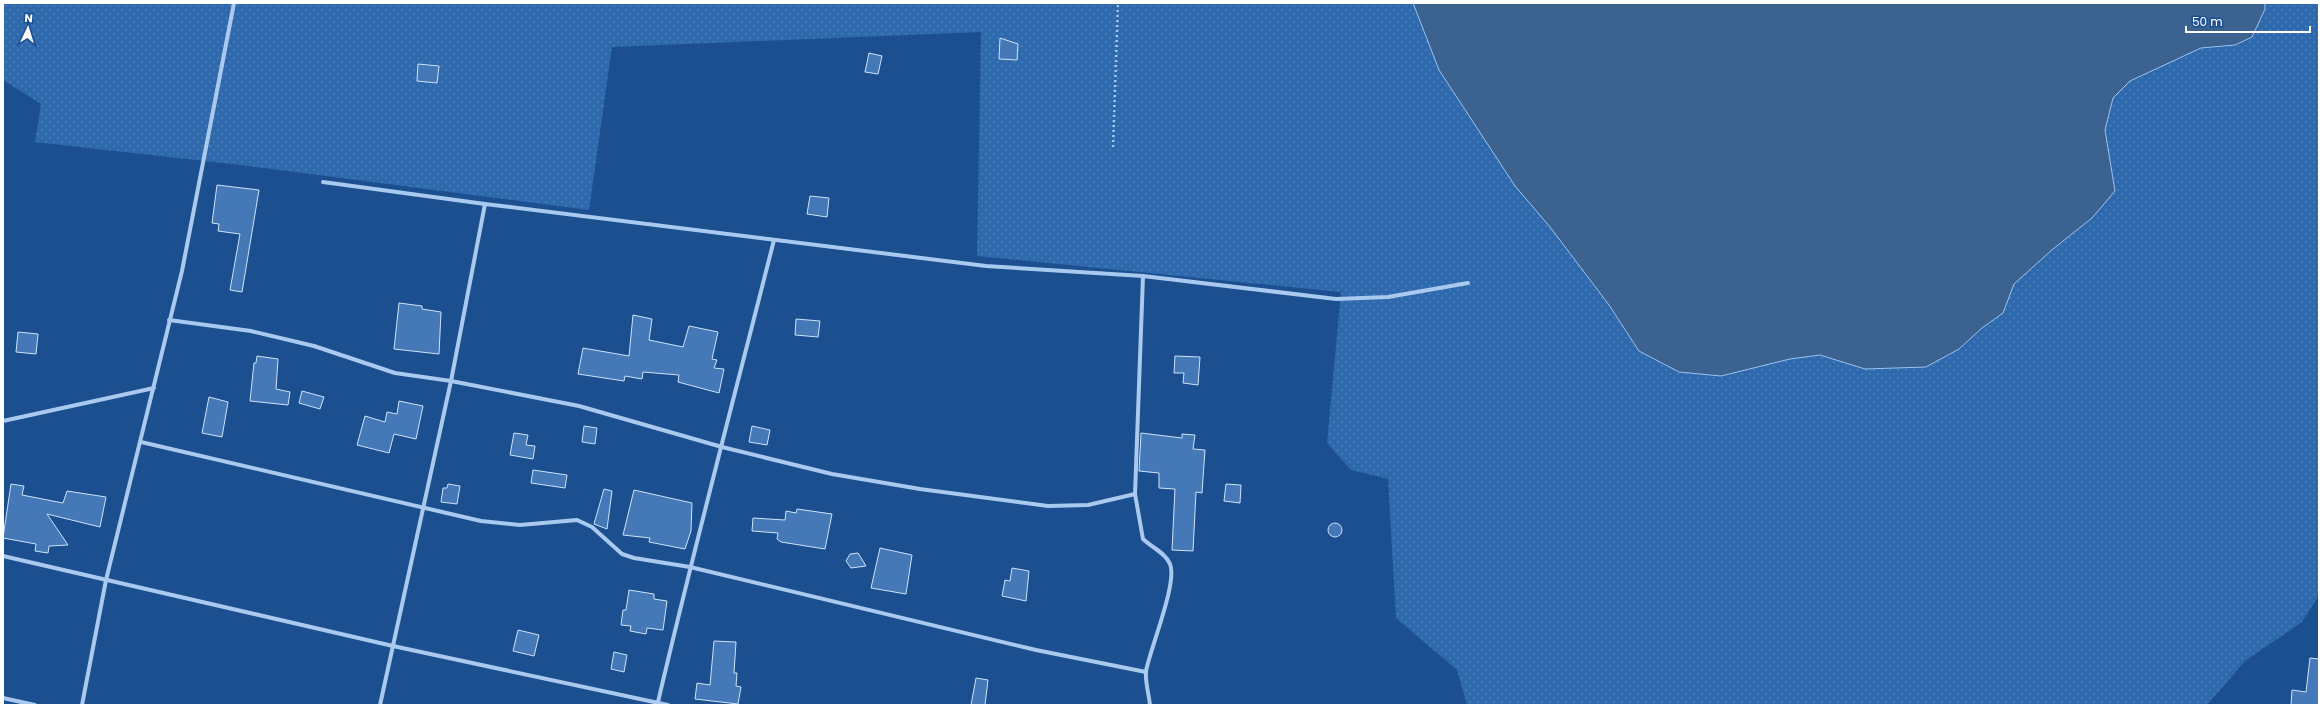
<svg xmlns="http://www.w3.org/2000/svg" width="2322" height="708" font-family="Poppins,sans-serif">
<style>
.grass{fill:url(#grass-dots)}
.water{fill:#3c6290;stroke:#9cc4f0}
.building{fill:#4478b7;stroke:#cfe3fa}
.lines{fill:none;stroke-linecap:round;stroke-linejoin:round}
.path{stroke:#a9c9ee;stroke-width:2.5;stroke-dasharray:2 3;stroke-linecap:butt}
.minor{stroke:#a9c9ee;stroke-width:4}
</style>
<defs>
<pattern id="grass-dots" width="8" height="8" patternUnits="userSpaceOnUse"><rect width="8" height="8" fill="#2e69ad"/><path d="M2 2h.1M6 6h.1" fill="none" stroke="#4d80b9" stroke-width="1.8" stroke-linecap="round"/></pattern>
</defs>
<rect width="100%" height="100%" fill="#1b4f8f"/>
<!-- grass -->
<polygon class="grass" points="3,3 2319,3 2319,595 2302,622 2245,661 2207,705 1467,705 1457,670 1396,618 1388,479 1351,470 1327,443 1341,292 977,256 981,32 612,47 589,210 240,165 35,142 41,104 3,80"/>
<!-- water -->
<polygon class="water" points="1413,3 2265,3 2265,9 2252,37 2235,45 2201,48 2130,81 2113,98 2105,130 2115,191 2092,218 2053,249 2014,284 2003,313 1982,328 1959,349 1926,367 1865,369 1820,355 1790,359 1721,376 1679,372 1639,351 1609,305 1550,227 1515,186 1439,70"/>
<!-- building -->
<g class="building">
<polygon points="1000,38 1018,44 1017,60 999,59"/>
<polygon points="869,53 882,56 878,74 865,72"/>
<polygon points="418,64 439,66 437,83 417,81"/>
<polygon points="217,185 259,190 242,292 230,290 240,234 218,231 219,224 212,223"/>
<polygon points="810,196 829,198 827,217 807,214"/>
<polygon points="399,303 422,306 422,309 441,312 439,354 394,349"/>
<polygon points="633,315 652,319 649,340 683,347 689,326 718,332 712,359 717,360 714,368 724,369 719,393 678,382 679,375 643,372 642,379 625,376 624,381 578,374 583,348 629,356"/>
<polygon points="796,319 820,321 818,337 795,335"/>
<polygon points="18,332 38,334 36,354 16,352"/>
<polygon points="257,356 278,359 276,389 290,392 288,405 250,401 254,363 256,363"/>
<polygon points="1175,356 1200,357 1198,385 1183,383 1184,373 1174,373"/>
<polygon points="302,391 324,397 320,409 299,403"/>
<polygon points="209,397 228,402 222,437 202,433"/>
<polygon points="399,401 423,406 416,439 394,434 389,453 357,445 365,416 385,422 387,412 397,414"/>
<polygon points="584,426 597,428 595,444 582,442"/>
<polygon points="752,426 770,430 767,445 749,442"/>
<polygon points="514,433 528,435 526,445 535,446 533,459 510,455"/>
<polygon points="1141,433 1182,438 1182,434 1195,435 1193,449 1205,450 1202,493 1196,492 1193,551 1172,550 1175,489 1159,488 1159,473 1139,471"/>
<polygon points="533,470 567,475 565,488 531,483"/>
<polygon points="11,484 24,486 22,495 63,503 67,491 106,497 100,527 47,514 68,545 49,546 48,553 35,551 36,544 3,538"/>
<polygon points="448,484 460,486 457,504 441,502 443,488 447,488"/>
<polygon points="1226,484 1241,485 1240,503 1224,501"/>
<polygon points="604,489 612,491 607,529 594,524"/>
<polygon points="634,490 692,503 691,531 685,549 649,542 650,538 623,535"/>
<polygon points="797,509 832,514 825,549 781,542 777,539 778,533 752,531 753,518 785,520 786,511 796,513"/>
<circle cx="1335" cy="530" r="7"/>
<polygon points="880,548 912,555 906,594 871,588"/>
<polygon points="858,553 866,566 851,568 846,561 850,554"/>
<polygon points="1012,568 1029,571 1026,601 1002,596 1005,580 1010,581"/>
<polygon points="629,590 654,594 654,599 667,601 663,630 647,628 646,634 630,631 631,626 621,625 623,610 626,610"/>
<polygon points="518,630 539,635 534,656 513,651"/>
<polygon points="714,641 736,642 734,673 737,673 736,686 741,687 738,704 695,699 697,683 710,685"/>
<polygon points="614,652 627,655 624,672 611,669"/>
<polygon points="2310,658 2319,659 2319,705 2291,705 2292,690 2306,692"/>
<polygon points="976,678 988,680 985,705 971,705"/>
</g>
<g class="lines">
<!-- path -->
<polyline class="path" points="1113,147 1118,3"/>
<!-- minor -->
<g class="minor">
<polyline points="323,182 485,204 986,266 1143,276 1336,299 1388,297 1468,283"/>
<path d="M1143 276 1135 494 1143 539C1151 547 1166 553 1170 564 1178 582 1150 649 1146 671 1145 682 1149 695 1150 705"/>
<polyline points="169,320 251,331 314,346 395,373 451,381 579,406 722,447 832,474 920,489 1048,506 1088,505 1135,494"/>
<polyline points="3,421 154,388"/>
<polyline points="141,442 481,521 520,525 577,520 592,527 622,554 634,558 690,567 1036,650 1146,672"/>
<polyline points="3,556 393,646 668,705"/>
<polyline points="3,698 35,705"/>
<path d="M658 702C694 548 735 394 774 240"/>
<polyline points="82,705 106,580 182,271 234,3"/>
<polyline points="380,705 451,381 485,204"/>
</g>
</g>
<!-- border -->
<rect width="2322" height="708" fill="none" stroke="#ffffff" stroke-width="8"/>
<!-- north arrow -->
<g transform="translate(28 28) rotate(4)" stroke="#1b4f8f" stroke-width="3" paint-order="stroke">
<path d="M0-3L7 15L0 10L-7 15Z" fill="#ffffff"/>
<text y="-6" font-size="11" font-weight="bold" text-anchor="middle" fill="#ffffff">N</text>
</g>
<!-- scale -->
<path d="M2186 26v6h124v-6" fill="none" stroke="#ffffff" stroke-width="2"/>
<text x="2192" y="26" font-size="12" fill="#ffffff" stroke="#1b4f8f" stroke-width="3" paint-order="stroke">50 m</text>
</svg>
